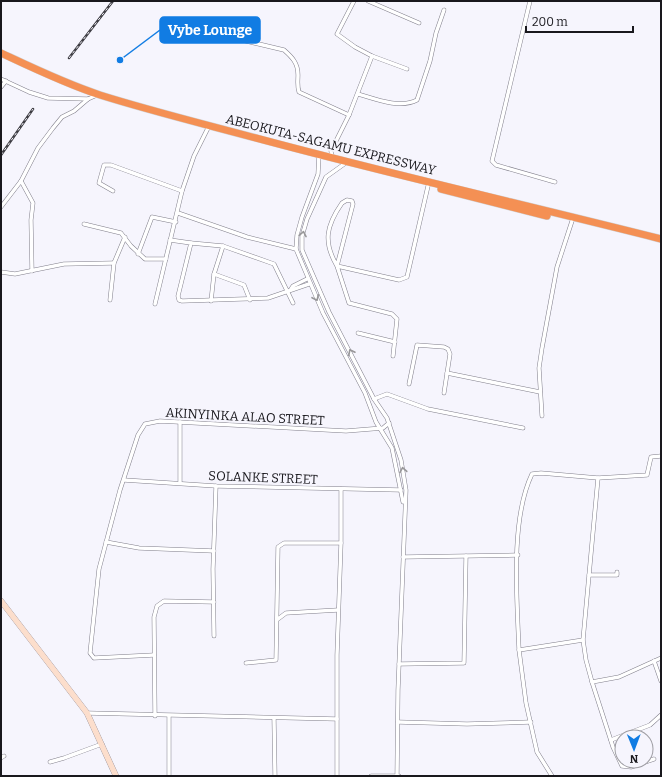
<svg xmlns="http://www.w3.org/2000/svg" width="662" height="777" font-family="Bitter,serif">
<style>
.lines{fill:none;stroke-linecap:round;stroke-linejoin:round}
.street-casing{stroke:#817f8b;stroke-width:4.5}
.secondary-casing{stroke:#817f8b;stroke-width:6}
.highway-casing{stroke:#d1d1d2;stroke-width:8}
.street{stroke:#fff;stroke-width:3.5}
.secondary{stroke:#fcdecc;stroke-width:5.5}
.highway{stroke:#f49054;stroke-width:7}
.rail-casing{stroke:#3d3c42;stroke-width:2.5}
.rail{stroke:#f6f5fd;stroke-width:1;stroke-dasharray:3;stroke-linecap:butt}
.oneway{stroke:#989799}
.labels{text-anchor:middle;stroke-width:4;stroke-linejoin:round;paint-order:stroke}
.street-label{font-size:13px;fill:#19181d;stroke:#f6f5fd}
.leader{fill:none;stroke:#117ce3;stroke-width:1.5}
.callout-dot{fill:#117ce3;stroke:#f6f5fd;stroke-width:1.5}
.callout{fill:#117ce3;stroke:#117ce3;stroke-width:1.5}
.callout-label{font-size:14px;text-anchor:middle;font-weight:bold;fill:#fff}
</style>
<rect width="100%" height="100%" fill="#f6f5fd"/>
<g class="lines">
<defs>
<g id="street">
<polyline points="368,1 419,23"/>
<polyline points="530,1 492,161 496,165 555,182"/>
<path d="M179 25 284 50C292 57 298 63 298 75 298 81 297 86 299 92L349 115"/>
<polyline points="372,56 407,69"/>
<polyline points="1,79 29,92 48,98 88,99 97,95"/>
<polyline points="1,87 6,81"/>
<path d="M358 94C375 99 400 109 417 100L430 61 436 33 444 10"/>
<polyline points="319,155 318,174 302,217 297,235 296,249 323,313 365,393 376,422 392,448 403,502"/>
<polyline points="332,158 331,151 349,115 372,56 355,47 337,34 354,1"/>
<polyline points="347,162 326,177 307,219 302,236 302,250 329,312 374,399 387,418 401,460 406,490 398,690 397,776"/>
<polyline points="21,181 33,203 31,220 32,271"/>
<polyline points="113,191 99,183 104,165 111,165 182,191"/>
<polyline points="1,207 21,181 38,148 53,128 62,117 74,111 88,99"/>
<polyline points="178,213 247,237 296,249"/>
<polyline points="84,224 121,233 131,246 145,259 166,259"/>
<polyline points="170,240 191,243 178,296 179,300 182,301 268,298 309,284"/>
<polyline points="191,243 223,246 274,264 293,303"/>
<polyline points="138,254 152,217 176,222"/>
<polyline points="1,272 15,274 64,264 114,263"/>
<polyline points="214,274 244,285 250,300"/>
<polyline points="291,289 293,286 307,279"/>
<polyline points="110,300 114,263 125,237"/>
<polyline points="211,301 214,274 223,246"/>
<polyline points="155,304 182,191 194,156 208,128"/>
<polyline points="358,333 395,342"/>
<path d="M393 356 397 319 392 314 349 303 337 266 353 204 352 201 347 200 342 203C326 226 323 242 337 266L399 280 407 277 428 186"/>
<polyline points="447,373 540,392"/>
<polyline points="409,384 417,345 444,347 448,349 450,354 444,393"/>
<polyline points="374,399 387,394 428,409 523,428"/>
<polyline points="542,416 539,368 542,348 557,267 572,221"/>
<polyline points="180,422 180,483"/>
<polyline points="661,456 651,457 647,475 598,478 583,640 586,660 592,682 619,677 661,658"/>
<polyline points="124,480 216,486 401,490"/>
<polyline points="106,542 139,548 214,551"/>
<polyline points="403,557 518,555"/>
<polyline points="589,575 617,575 617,572"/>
<polyline points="278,619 286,613 338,610"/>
<polyline points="214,636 213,569 216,486"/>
<path d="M583 640 519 650C517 598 510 520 532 474L541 473 598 478"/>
<polyline points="519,650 526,703 537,752 552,776"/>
<polyline points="154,655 94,658 90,653 99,569 120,490 138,435 145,424 160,421 346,431 383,428 389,423"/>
<polyline points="654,661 661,681"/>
<polyline points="246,663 276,660 278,547 284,543 341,543"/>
<polyline points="399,664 464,663 466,556"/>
<polyline points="592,682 613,747 622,766 631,767 654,759"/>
<polyline points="87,713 337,719"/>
<polyline points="155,716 154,617 157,606 164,601 214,602"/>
<polyline points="169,716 169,776"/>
<polyline points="274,719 275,776"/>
<polyline points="398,722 467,724 531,722"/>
<polyline points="611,740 650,725 661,715"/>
<polyline points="1,758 4,756"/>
<polyline points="50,762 64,758 102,744"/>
<polyline points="337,776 337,655 341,543 341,489"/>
<polyline points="371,776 399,776"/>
</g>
<polyline id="secondary" points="1,601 87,713 116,776"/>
<g id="highway">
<path d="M1 53C33 68 66 84 100 95 151 111 204 124 256 138 390 174 526 205 661 239"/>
<polyline points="441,189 547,216"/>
</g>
</defs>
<!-- street casing -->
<use href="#street" class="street-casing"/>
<!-- secondary casing -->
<use href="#secondary" class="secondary-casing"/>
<!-- highway casing -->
<use href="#highway" class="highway-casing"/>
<!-- street -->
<use href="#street" class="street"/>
<!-- secondary -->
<use href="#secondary" class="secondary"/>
<!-- highway -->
<use href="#highway" class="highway"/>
<defs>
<g id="rail">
<polyline points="69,58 113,1"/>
<polyline points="1,155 33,109"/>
</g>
</defs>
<!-- rail casing -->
<use href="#rail" class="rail-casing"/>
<!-- rail -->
<use href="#rail" class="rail"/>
</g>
<!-- one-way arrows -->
<defs><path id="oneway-chevron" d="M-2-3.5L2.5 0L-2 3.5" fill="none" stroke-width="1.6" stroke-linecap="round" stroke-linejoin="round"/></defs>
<g class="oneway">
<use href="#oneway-chevron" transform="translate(303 234) rotate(-79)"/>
<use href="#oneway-chevron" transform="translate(316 298) rotate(65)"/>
<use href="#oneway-chevron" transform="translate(351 352) rotate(-117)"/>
<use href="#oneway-chevron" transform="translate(403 470) rotate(-100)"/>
</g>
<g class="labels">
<!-- street labels -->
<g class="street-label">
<text transform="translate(331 144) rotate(14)" y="5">ABEOKUTA-SAGAMU EXPRESSWAY</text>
<text transform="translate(245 416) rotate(3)" y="5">AKINYINKA ALAO STREET</text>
<text transform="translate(263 477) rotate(2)" y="5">SOLANKE STREET</text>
</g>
</g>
<!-- callouts -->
<path class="leader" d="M120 60L160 30"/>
<circle class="callout-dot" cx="120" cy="60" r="4"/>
<rect class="callout" x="160" y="17" width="100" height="26" rx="4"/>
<g class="callout-label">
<text x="210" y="35">Vybe Lounge</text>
</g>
<!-- border -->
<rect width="662" height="777" fill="none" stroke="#19181d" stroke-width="4"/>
<!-- north arrow -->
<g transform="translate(634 749) rotate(179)"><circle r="19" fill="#f6f5fd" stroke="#9e9da3"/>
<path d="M0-3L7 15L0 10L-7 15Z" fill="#117ce3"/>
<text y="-6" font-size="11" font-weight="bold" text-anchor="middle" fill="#19181d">N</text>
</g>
<!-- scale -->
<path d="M526 26v6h107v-6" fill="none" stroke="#19181d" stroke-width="2"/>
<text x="532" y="26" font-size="12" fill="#19181d" stroke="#f6f5fd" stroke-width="3" paint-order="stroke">200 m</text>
</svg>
